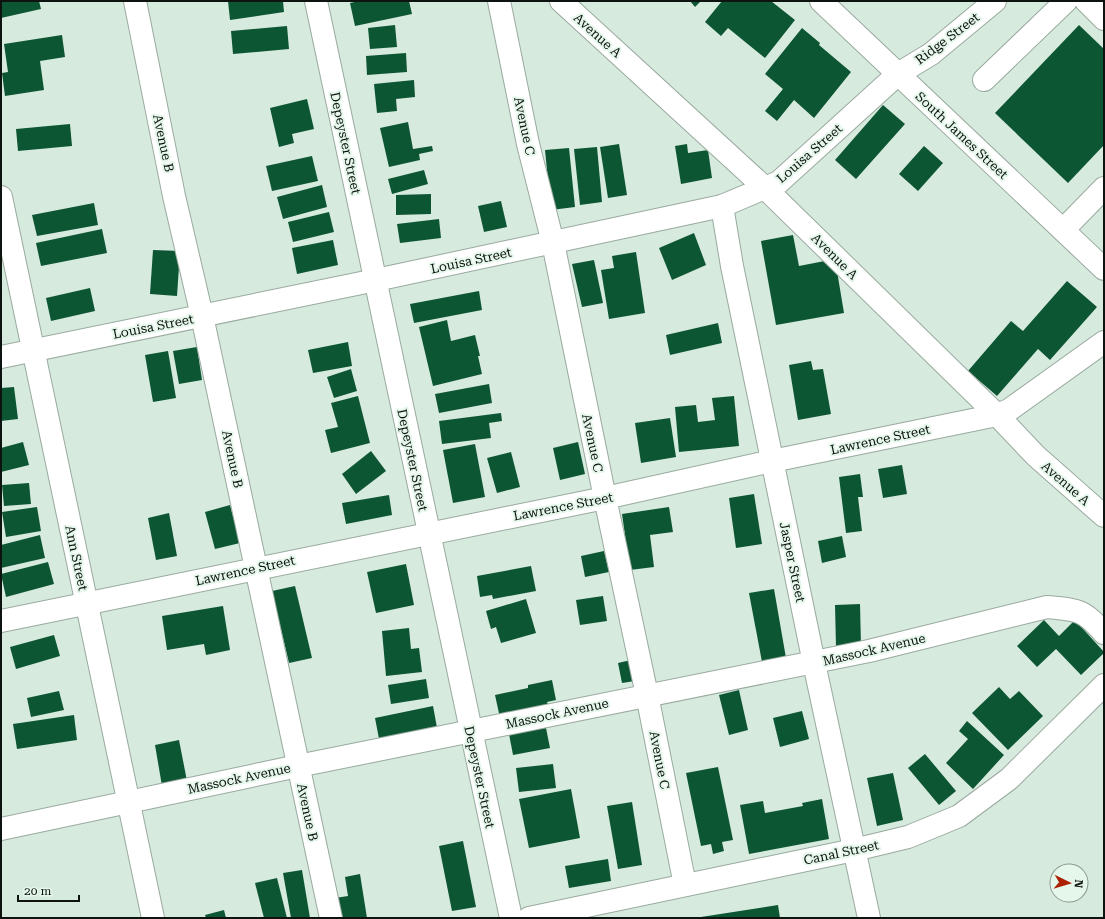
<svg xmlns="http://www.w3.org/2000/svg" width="1105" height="919" font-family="'Roboto Serif',serif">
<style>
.building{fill:#0d5634}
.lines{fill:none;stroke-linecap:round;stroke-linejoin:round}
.minor-casing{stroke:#99aa9f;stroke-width:24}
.minor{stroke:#fff;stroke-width:22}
.labels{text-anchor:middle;stroke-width:4;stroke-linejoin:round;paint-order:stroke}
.street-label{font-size:13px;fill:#0d130f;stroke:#e5f7eb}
</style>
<rect width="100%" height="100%" fill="#d7eade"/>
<!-- building -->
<g class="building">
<polygon points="1,1 39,1 41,9 1,18"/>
<polygon points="228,1 283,1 284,12 230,20"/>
<polygon points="359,1 409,1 412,14 355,26 350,3"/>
<polygon points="690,1 701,1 695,7"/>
<polygon points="722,1 771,1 795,20 765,58 728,28 721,36 705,22"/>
<polygon points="395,25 397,47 370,49 368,28"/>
<polygon points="1079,25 1104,49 1104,145 1068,183 995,113"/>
<polygon points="287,26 289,49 233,54 231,31"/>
<polygon points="802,28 820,43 819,45 851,72 814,118 794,100 777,121 765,111 783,89 765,74"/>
<polygon points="62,35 65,57 40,61 44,90 5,96 2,73 8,72 4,44"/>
<polygon points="406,53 407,72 367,75 366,56"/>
<polygon points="414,80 415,97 396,99 397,111 377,113 374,84"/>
<polygon points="307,99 314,129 292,134 294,143 279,147 270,108"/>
<polygon points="883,105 905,124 856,179 835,160"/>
<polygon points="408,122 413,149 432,146 433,151 419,154 420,160 389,167 380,128"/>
<polygon points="70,124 72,146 18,151 16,129"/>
<polygon points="619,144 627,195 608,198 600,147"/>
<polygon points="687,144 688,153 708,150 712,178 681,184 675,146"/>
<polygon points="924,146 943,163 918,191 899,174"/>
<polygon points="597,147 602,202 580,205 574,149"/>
<polygon points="569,148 575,207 551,210 545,150"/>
<polygon points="312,156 318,181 272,191 266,166"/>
<polygon points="424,170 428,184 392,194 388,179"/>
<polygon points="322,185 327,207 283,219 277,197"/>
<polygon points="431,194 431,214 396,215 396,195"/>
<polygon points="501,201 507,227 484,232 478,206"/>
<polygon points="94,203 98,225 37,236 32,215"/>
<polygon points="329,212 334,232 293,242 288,222"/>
<polygon points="439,219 441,238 400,243 397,224"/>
<polygon points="102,229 107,253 41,266 36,243"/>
<polygon points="694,233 706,265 672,280 659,248"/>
<polygon points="793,235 799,266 835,259 844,313 776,325 761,241"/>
<polygon points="333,240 338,265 297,274 292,248"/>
<polygon points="153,250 180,251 177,296 150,294"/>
<polygon points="636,252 645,313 609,319 601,270 614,268 612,256"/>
<polygon points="594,260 603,303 582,307 572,264"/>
<polygon points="1067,281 1097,307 1050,360 1038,349 997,396 968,371 1011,321 1023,331"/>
<polygon points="90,288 95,311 51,321 46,298"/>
<polygon points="479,291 482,310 414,323 410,304"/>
<polygon points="447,320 451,341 475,335 480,356 478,356 482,374 433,386 419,327"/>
<polygon points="718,323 722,343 670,355 666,335"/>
<polygon points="348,342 352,366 313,373 308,350"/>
<polygon points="197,347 202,380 179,384 173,351"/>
<polygon points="168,351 176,398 153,402 145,355"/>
<polygon points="811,361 813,370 823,369 831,414 798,420 789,365"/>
<polygon points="351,369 357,391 334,398 327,377"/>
<polygon points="489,384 492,403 439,413 435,394"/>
<polygon points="14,387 18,419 1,421 1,388"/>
<polygon points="358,396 370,443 331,453 325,430 338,427 331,403"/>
<polygon points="734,396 739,446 679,452 675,407 696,405 698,422 715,420 712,398"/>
<polygon points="501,413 502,421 489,423 491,438 442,444 439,421"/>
<polygon points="670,418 676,457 641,463 635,423"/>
<polygon points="23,442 29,465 1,472 1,448"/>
<polygon points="578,442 585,474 560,480 553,448"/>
<polygon points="475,444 485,497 453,503 443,450"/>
<polygon points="371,451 386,471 356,494 342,474"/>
<polygon points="511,452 520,487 497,493 487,458"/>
<polygon points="902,465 907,494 883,498 878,469"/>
<polygon points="860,474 863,497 858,497 862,531 846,533 839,477"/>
<polygon points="29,483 31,504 4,506 2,485"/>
<polygon points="754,494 762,544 736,548 729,498"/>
<polygon points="389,495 392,515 346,524 342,503"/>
<polygon points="230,505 240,543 215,549 205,512"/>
<polygon points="37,507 41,531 6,537 2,512"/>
<polygon points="669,507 673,532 650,535 654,567 630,570 622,514"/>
<polygon points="169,513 177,556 156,560 148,518"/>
<polygon points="40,535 45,558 1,568 1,545"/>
<polygon points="842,536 846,557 822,563 818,541"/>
<polygon points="604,551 609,572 585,577 581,556"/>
<polygon points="48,562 54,584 6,597 1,574"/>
<polygon points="406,564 414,605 376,613 367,572"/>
<polygon points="531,566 536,591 493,599 492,595 480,597 477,576"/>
<polygon points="295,586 312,658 289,663 272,591"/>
<polygon points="774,589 786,658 762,662 749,593"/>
<polygon points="603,596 607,621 580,625 576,600"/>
<polygon points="526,599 536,633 501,643 496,627 491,629 486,611"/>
<polygon points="860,604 861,646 836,647 835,605"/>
<polygon points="223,606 230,650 206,655 204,644 167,650 162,616"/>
<polygon points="1044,620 1059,636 1075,620 1104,652 1104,653 1081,675 1056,649 1037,667 1017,646"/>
<polygon points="409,628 411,649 419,648 422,672 386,676 382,631"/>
<polygon points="54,635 60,656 16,669 10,647"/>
<polygon points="631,660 635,681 622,683 618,663"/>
<polygon points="426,679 429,698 391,704 388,685"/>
<polygon points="552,680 556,700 547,702 549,707 500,718 495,695 528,688 528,685"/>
<polygon points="999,687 1010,699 1019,691 1043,716 1008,750 972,713"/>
<polygon points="739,690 748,730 729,735 719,695"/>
<polygon points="59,691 64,710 31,717 27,698"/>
<polygon points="433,706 438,733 380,744 375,718"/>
<polygon points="802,711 809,739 780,747 773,718"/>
<polygon points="74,715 77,740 17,749 13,724"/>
<polygon points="967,721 1004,755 973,789 946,763 968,739 959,731"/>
<polygon points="546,728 550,748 513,755 509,734"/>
<polygon points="179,740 187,781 162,786 155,745"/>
<polygon points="925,754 956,791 939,805 908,768"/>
<polygon points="553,764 556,788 519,792 516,768"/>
<polygon points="718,767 733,840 722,842 724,851 713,854 711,844 701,846 686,773"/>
<polygon points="893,773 903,820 877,826 867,778"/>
<polygon points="571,789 580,838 529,848 519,799"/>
<polygon points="822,799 829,839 749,854 740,805 763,801 765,813 803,806 802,803"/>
<polygon points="632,802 642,865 618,869 607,806"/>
<polygon points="463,841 476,907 452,911 439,846"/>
<polygon points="608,859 611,881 569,888 565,866"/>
<polygon points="302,870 310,918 291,918 283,873"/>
<polygon points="360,874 367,918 338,918 335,898 348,896 345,877"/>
<polygon points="277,878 287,918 264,918 255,883"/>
<polygon points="778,905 780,918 701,918 701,917"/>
<polygon points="224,910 226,918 206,918 205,915"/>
</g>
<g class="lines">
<defs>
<g id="minor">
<polyline points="135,1 174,196 202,316 331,918"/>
<polyline points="316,1 511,918"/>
<polyline points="499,1 528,144 553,243 605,498 647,695 685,885"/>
<polyline points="561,1 765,188 997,415 1036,456 1104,516"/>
<polyline points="821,1 1104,269"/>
<polyline points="1086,1 1104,19"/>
<polyline points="984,80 1066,1"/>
<polyline points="1,197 153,918"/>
<polyline points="722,206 732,266 814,663 869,918"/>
<polyline points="1063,230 1104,188"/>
<polyline points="1,357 376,280 722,206 779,182 898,74 931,54 995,1"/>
<polyline points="1,621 605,498 772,461 997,415 1009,410 1104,342"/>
<path d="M1 829 298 766 869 651 1047 607C1078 610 1083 609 1104 633"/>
<polyline points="529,918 854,850 908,837 959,816 1009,779 1104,685"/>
</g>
</defs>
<!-- minor casing -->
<use href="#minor" class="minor-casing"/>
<!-- minor -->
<use href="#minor" class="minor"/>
</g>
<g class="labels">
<!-- street labels -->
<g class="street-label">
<text transform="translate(598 35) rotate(42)" y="5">Avenue A</text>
<text transform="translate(947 38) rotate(-37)" y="5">Ridge Street</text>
<text transform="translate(525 126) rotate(78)" y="5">Avenue C</text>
<text transform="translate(962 135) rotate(43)" y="5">South James Street</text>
<text transform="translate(164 143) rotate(78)" y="5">Avenue B</text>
<text transform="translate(346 143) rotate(78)" y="5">Depeyster Street</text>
<text transform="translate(809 153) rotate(-41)" y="5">Louisa Street</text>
<text transform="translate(835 256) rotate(45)" y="5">Avenue A</text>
<text transform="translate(471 260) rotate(-12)" y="5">Louisa Street</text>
<text transform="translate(153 326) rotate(-11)" y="5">Louisa Street</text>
<text transform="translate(880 439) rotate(-12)" y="5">Lawrence Street</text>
<text transform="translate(593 443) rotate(78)" y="5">Avenue C</text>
<text transform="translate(233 459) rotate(78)" y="5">Avenue B</text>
<text transform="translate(413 460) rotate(78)" y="5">Depeyster Street</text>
<text transform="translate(1066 483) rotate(41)" y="5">Avenue A</text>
<text transform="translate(563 506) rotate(-11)" y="5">Lawrence Street</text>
<text transform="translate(77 558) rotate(78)" y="5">Ann Street</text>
<text transform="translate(793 562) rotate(78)" y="5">Jasper Street</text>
<text transform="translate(245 570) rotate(-12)" y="5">Lawrence Street</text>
<text transform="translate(874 649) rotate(-13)" y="5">Massock Avenue</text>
<text transform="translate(557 713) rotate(-12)" y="5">Massock Avenue</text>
<text transform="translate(660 760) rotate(79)" y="5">Avenue C</text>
<text transform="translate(480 777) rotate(78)" y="5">Depeyster Street</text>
<text transform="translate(239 778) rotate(-12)" y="5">Massock Avenue</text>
<text transform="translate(308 812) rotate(78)" y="5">Avenue B</text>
<text transform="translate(841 852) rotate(-12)" y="5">Canal Street</text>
</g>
</g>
<!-- border -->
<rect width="1105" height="919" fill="none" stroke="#0d130f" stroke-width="4"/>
<!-- north arrow -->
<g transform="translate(1069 883) rotate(95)"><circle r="19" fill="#e5f7eb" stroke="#8f9c93"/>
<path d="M0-3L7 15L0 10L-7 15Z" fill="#ac1f00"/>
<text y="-6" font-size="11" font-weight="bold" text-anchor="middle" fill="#0d130f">N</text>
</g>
<!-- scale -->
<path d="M18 895v6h61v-6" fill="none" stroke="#0d130f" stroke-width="2"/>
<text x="24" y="895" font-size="12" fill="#0d130f" stroke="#e5f7eb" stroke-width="3" paint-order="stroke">20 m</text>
</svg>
